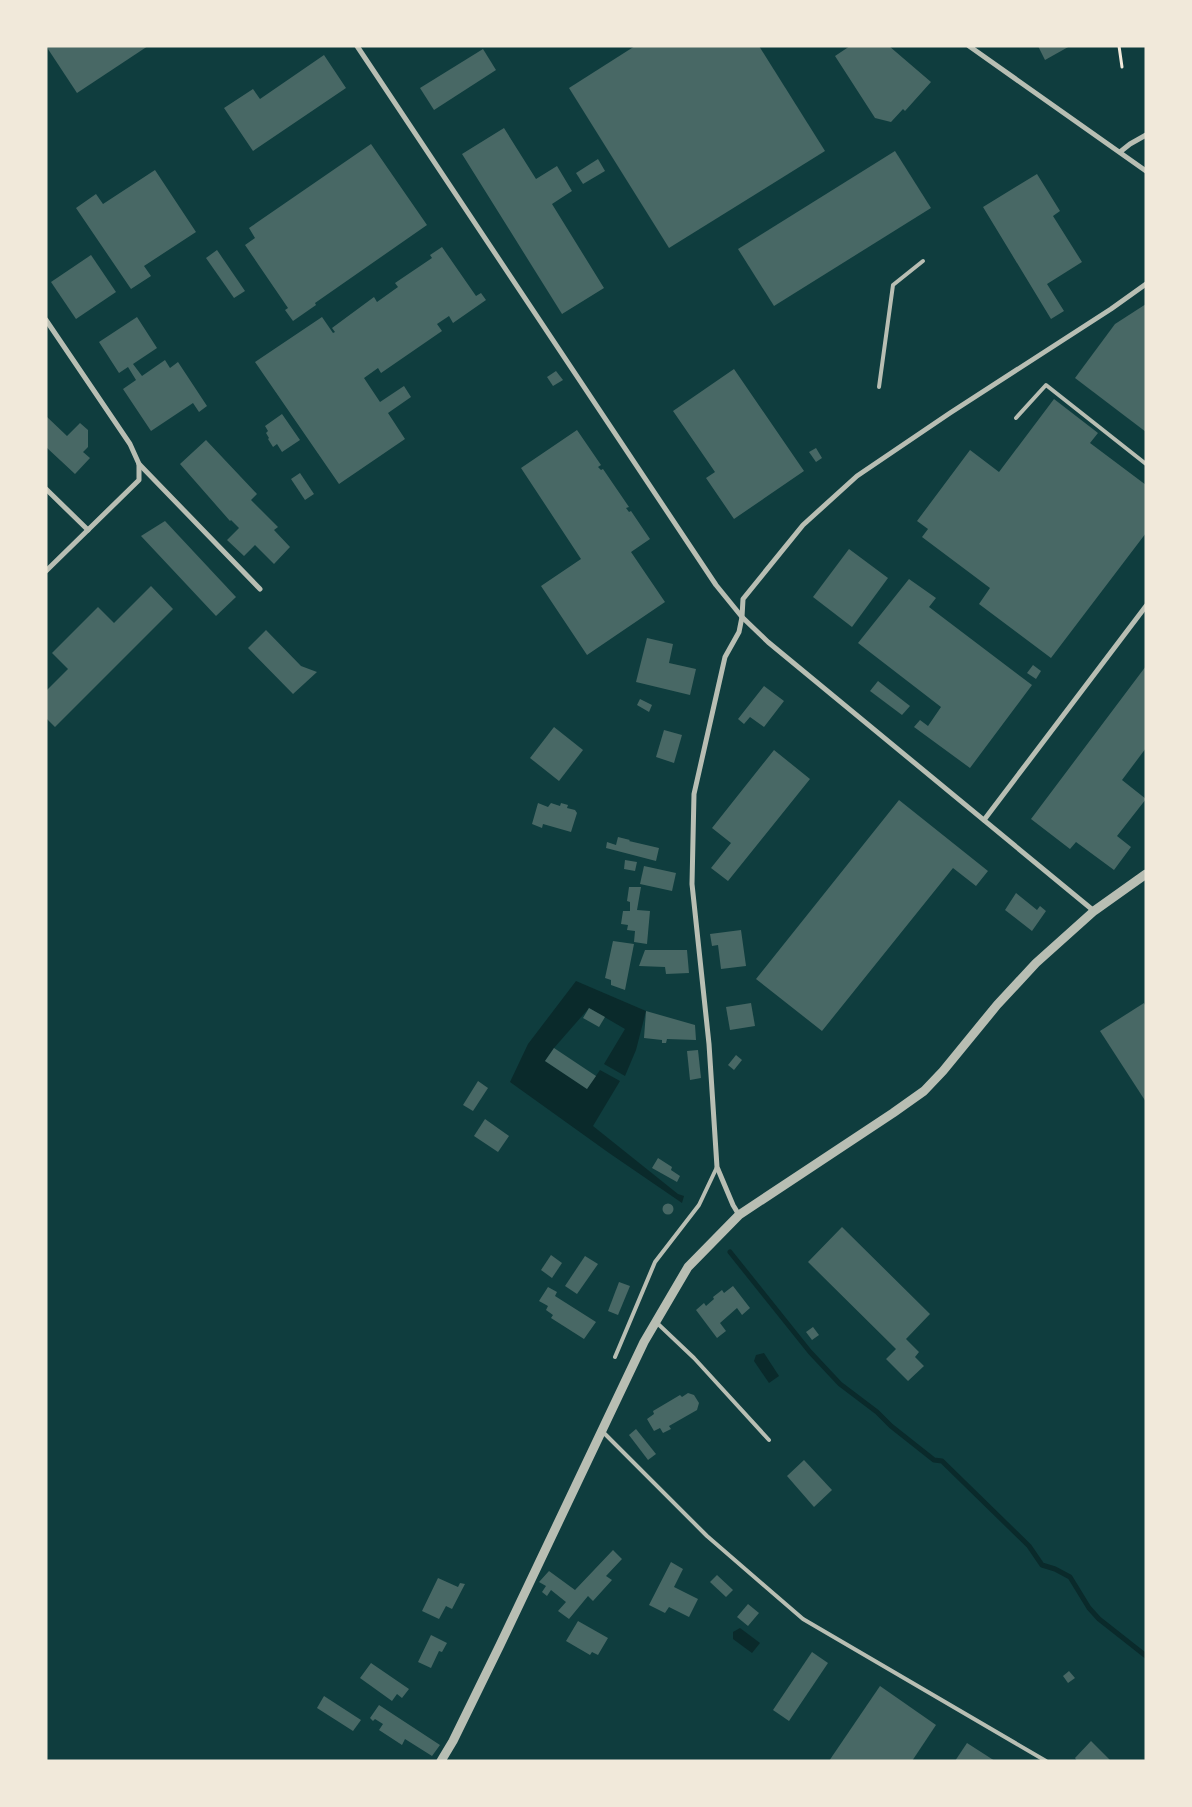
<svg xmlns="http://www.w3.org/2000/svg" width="1192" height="1807" font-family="Mulish,sans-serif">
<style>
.water{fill:#0a2a2b}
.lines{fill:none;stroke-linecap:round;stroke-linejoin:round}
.stream{stroke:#0a2a2b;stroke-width:5}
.building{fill:#486865}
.path{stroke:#f1e9da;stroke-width:3}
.service{stroke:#b8beb3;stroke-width:4}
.minor{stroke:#b8beb3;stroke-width:5}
.tertiary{stroke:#b8beb3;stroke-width:9}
</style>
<rect width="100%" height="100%" fill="#0f3d3e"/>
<!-- water -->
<g class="water">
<polygon points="576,981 646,1011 636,1050 625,1076 604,1064 625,1029 589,1008 554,1048 545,1061 587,1089 600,1070 620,1081 593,1126 678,1194 684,1196 682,1203 609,1153 510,1082 528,1044"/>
<polygon points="764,1353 779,1376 769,1383 754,1361 756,1355"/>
<polygon points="740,1628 760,1643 752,1653 733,1639 733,1632"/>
</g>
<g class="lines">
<!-- stream -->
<polyline class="stream" points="730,1252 810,1352 840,1384 877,1412 891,1426 934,1460 942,1461 1029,1546 1042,1565 1055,1569 1070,1577 1089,1608 1099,1619 1146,1656"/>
</g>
<!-- building -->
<g class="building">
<polygon points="46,46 148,46 77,93"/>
<polygon points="635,46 759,46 825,151 669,248 569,88"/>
<polygon points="850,46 889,46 931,82 905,111 903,109 891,122 875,118 835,56"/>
<polygon points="1038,46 1070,46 1045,60"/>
<polygon points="483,49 496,70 434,110 420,88"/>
<polygon points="324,55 346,88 253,151 224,108 253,89 260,99"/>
<polygon points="504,128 536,179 557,166 572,191 552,204 604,288 562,314 462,154"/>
<polygon points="371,144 427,225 315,303 316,305 293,321 285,310 288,308 245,245 255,238 249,228"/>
<polygon points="895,151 931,208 774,306 738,249"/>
<polygon points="598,159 605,171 583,184 576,173"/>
<polygon points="155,170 196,232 144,266 151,276 131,289 76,208 96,194 103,204"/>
<polygon points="1037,174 1060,211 1053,216 1082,262 1047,284 1064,311 1051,319 983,207"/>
<polygon points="442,247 476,296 481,293 486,300 453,323 449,316 437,324 442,331 381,373 378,368 364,378 380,402 404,386 411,397 388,413 405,439 339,484 255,362 322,317 333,333 335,332 332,328 374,297 377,302 398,287 395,283 432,258 430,255"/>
<polygon points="217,250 245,291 234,298 206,258"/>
<polygon points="91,255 116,292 76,319 51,282"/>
<polygon points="1146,304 1146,432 1075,378 1115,324"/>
<polygon points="137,317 157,348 133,364 142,376 165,360 170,368 178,362 207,406 199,412 193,403 151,431 123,389 136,380 128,367 119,373 99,342"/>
<polygon points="734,369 804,471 734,519 706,478 715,472 673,411"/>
<polygon points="556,371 563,380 553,386 547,377"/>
<polygon points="1054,399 1098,433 1090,443 1146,485 1146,533 1051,658 979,604 990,588 922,537 928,529 917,521 970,450 999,472"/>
<polygon points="282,414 300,440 282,452 277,444 273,447 268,439 269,438 266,433 268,431 265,426"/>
<polygon points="46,416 67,436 80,423 88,430 88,447 83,452 90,458 75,474 46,447"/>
<polygon points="577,430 601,465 598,467 601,470 603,469 629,507 626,508 629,512 631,511 650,539 631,552 665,602 587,655 541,586 581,559 521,468"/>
<polygon points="206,440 257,494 251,500 278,527 274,530 290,547 274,564 255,545 244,556 227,540 239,528 231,520 230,521 180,464"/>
<polygon points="816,448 822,458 816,462 809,452"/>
<polygon points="300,473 314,494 305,500 291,479"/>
<polygon points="165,521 236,597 216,616 141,536"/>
<polygon points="849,549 888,578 852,627 813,597"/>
<polygon points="909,579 936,598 929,607 1032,685 970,768 914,727 920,720 928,726 941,707 858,643"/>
<polygon points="151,586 173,609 55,727 46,718 46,691 68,669 52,653 98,607 114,623"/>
<polygon points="266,630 301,666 317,672 293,694 248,648"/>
<polygon points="647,638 673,644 669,663 696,669 690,695 636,682"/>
<polygon points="1033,665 1041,671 1036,679 1027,673"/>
<polygon points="1146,666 1146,748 1122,780 1146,799 1117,836 1131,847 1114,870 1076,842 1070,849 1031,819"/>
<polygon points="878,681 910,706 902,715 870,691"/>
<polygon points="764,686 784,701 764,727 750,717 744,724 738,719"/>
<polygon points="640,699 652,705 649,712 637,705"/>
<polygon points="554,727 583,750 559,781 530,758"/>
<polygon points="664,730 682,735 674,763 656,757"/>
<polygon points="774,750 810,779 728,881 711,868 731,843 712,828"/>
<polygon points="899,800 988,871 976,886 953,868 822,1031 756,979"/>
<polygon points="538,803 548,807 551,803 560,806 561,803 568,805 567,808 575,810 577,813 571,832 543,824 542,828 532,824"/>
<polygon points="618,837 630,840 629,841 659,848 656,861 606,848 607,842 616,845"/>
<polygon points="625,860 637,862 635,871 624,869"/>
<polygon points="644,866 676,873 672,891 640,884"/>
<polygon points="629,887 641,887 637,910 650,911 647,944 634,942 635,931 627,930 628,925 621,924 623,911 630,911 630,902 627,901"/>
<polygon points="1016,893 1037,910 1040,906 1046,911 1032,931 1005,910"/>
<polygon points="741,930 746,966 721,969 718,945 712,946 710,934"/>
<polygon points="613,941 634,944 625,990 611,985 611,980 605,978"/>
<polygon points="645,950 687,950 689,973 666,974 665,967 639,966"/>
<polygon points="751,1003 755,1026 730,1030 726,1007"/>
<polygon points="1144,1003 1146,1007 1146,1102 1100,1031"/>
<polygon points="589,1008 605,1017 599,1027 583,1018"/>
<polygon points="646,1011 695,1025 696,1040 667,1039 666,1043 662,1043 662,1040 644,1038"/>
<polygon points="554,1048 596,1076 587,1089 545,1061"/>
<polygon points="698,1050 701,1078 690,1080 687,1051"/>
<polygon points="736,1055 742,1060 734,1070 728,1065"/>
<polygon points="478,1081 488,1088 473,1111 463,1105"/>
<polygon points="485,1119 509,1136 498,1152 474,1136"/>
<polygon points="658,1158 672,1167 671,1170 680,1176 677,1182 652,1168"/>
<circle cx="668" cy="1209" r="5.5"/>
<polygon points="842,1227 930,1314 906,1339 919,1352 915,1357 924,1366 908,1381 886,1359 896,1349 808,1262"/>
<polygon points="551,1255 562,1263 552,1278 541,1270"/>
<polygon points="585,1256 598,1264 577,1294 565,1286"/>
<polygon points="619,1282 630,1286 618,1315 608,1311"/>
<polygon points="733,1286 750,1308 742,1315 737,1308 720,1323 726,1331 717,1338 696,1310 704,1303 706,1306 714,1299 713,1297 722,1290 724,1293"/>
<polygon points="548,1287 557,1292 555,1296 596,1322 584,1339 551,1318 553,1315 546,1310 548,1306 539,1301"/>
<polygon points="813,1327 819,1335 812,1340 806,1332"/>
<polygon points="688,1393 694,1395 699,1403 697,1410 669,1426 671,1429 663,1433 660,1428 654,1431 647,1419 654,1414 653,1411 680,1395 682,1397"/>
<polygon points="636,1429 656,1454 648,1460 629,1435"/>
<polygon points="804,1460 832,1490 814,1507 787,1476"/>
<polygon points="613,1550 622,1559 606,1576 612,1580 593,1601 588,1596 569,1619 558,1611 566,1602 551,1590 547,1596 542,1592 546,1586 539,1582 549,1571 575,1590"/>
<polygon points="671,1562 683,1569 674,1587 698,1599 689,1617 669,1607 665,1613 649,1605"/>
<polygon points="717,1575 733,1590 726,1597 710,1582"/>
<polygon points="438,1578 458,1587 460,1583 465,1584 452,1609 446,1606 439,1619 422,1611"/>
<polygon points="748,1604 759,1613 748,1626 737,1617"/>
<polygon points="578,1621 608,1638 598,1655 592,1652 590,1655 566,1641"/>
<polygon points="431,1635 447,1643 442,1652 439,1651 431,1668 418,1662"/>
<polygon points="812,1652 828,1663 789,1721 773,1710"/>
<polygon points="371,1663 409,1689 402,1698 397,1694 392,1701 360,1678"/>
<polygon points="1069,1671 1075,1678 1068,1683 1063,1676"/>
<polygon points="880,1686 936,1725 912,1761 829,1761"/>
<polygon points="324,1696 361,1720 353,1731 317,1708"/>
<polygon points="379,1705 440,1745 432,1756 405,1739 402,1745 379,1730 383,1724 375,1719 373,1721 370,1718"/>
<polygon points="1091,1741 1111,1761 1077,1761 1075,1758"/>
<polygon points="967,1743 995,1761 955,1761"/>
</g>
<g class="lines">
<!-- path -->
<polyline class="path" points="1119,46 1122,67"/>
<!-- service -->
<g class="service">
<polyline points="879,387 893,285 923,261"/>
<polyline points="1016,418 1046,385 1146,464"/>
<polyline points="656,1322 694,1358 769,1440"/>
<polyline points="615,1357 655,1262 699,1205 717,1167"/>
<polyline points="602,1431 707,1536 803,1619 1046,1761"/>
</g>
<!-- minor -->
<g class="minor">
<polyline points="357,46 716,585 742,617 768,642 1094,911"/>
<polyline points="969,46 1146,171"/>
<polyline points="1120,152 1130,144 1146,135"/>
<polyline points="46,320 130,444 139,464 139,480 46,571"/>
<polyline points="139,464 260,589"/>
<polyline points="46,489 88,530"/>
<polyline points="984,820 1146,606"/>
<polyline points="739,1215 733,1205 717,1167 709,1044 692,884 694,794 725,657 739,632 742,617 743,599 803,525 857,476 950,413 1111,309 1146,284"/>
</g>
<!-- tertiary -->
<polyline class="tertiary" points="441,1761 453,1741 500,1645 644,1342 688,1267 739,1215 893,1113 924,1091 943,1071 997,1005 1036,963 1094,911 1146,874"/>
</g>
<!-- border -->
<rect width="1192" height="1807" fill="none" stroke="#f1e9da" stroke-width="95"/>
</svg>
